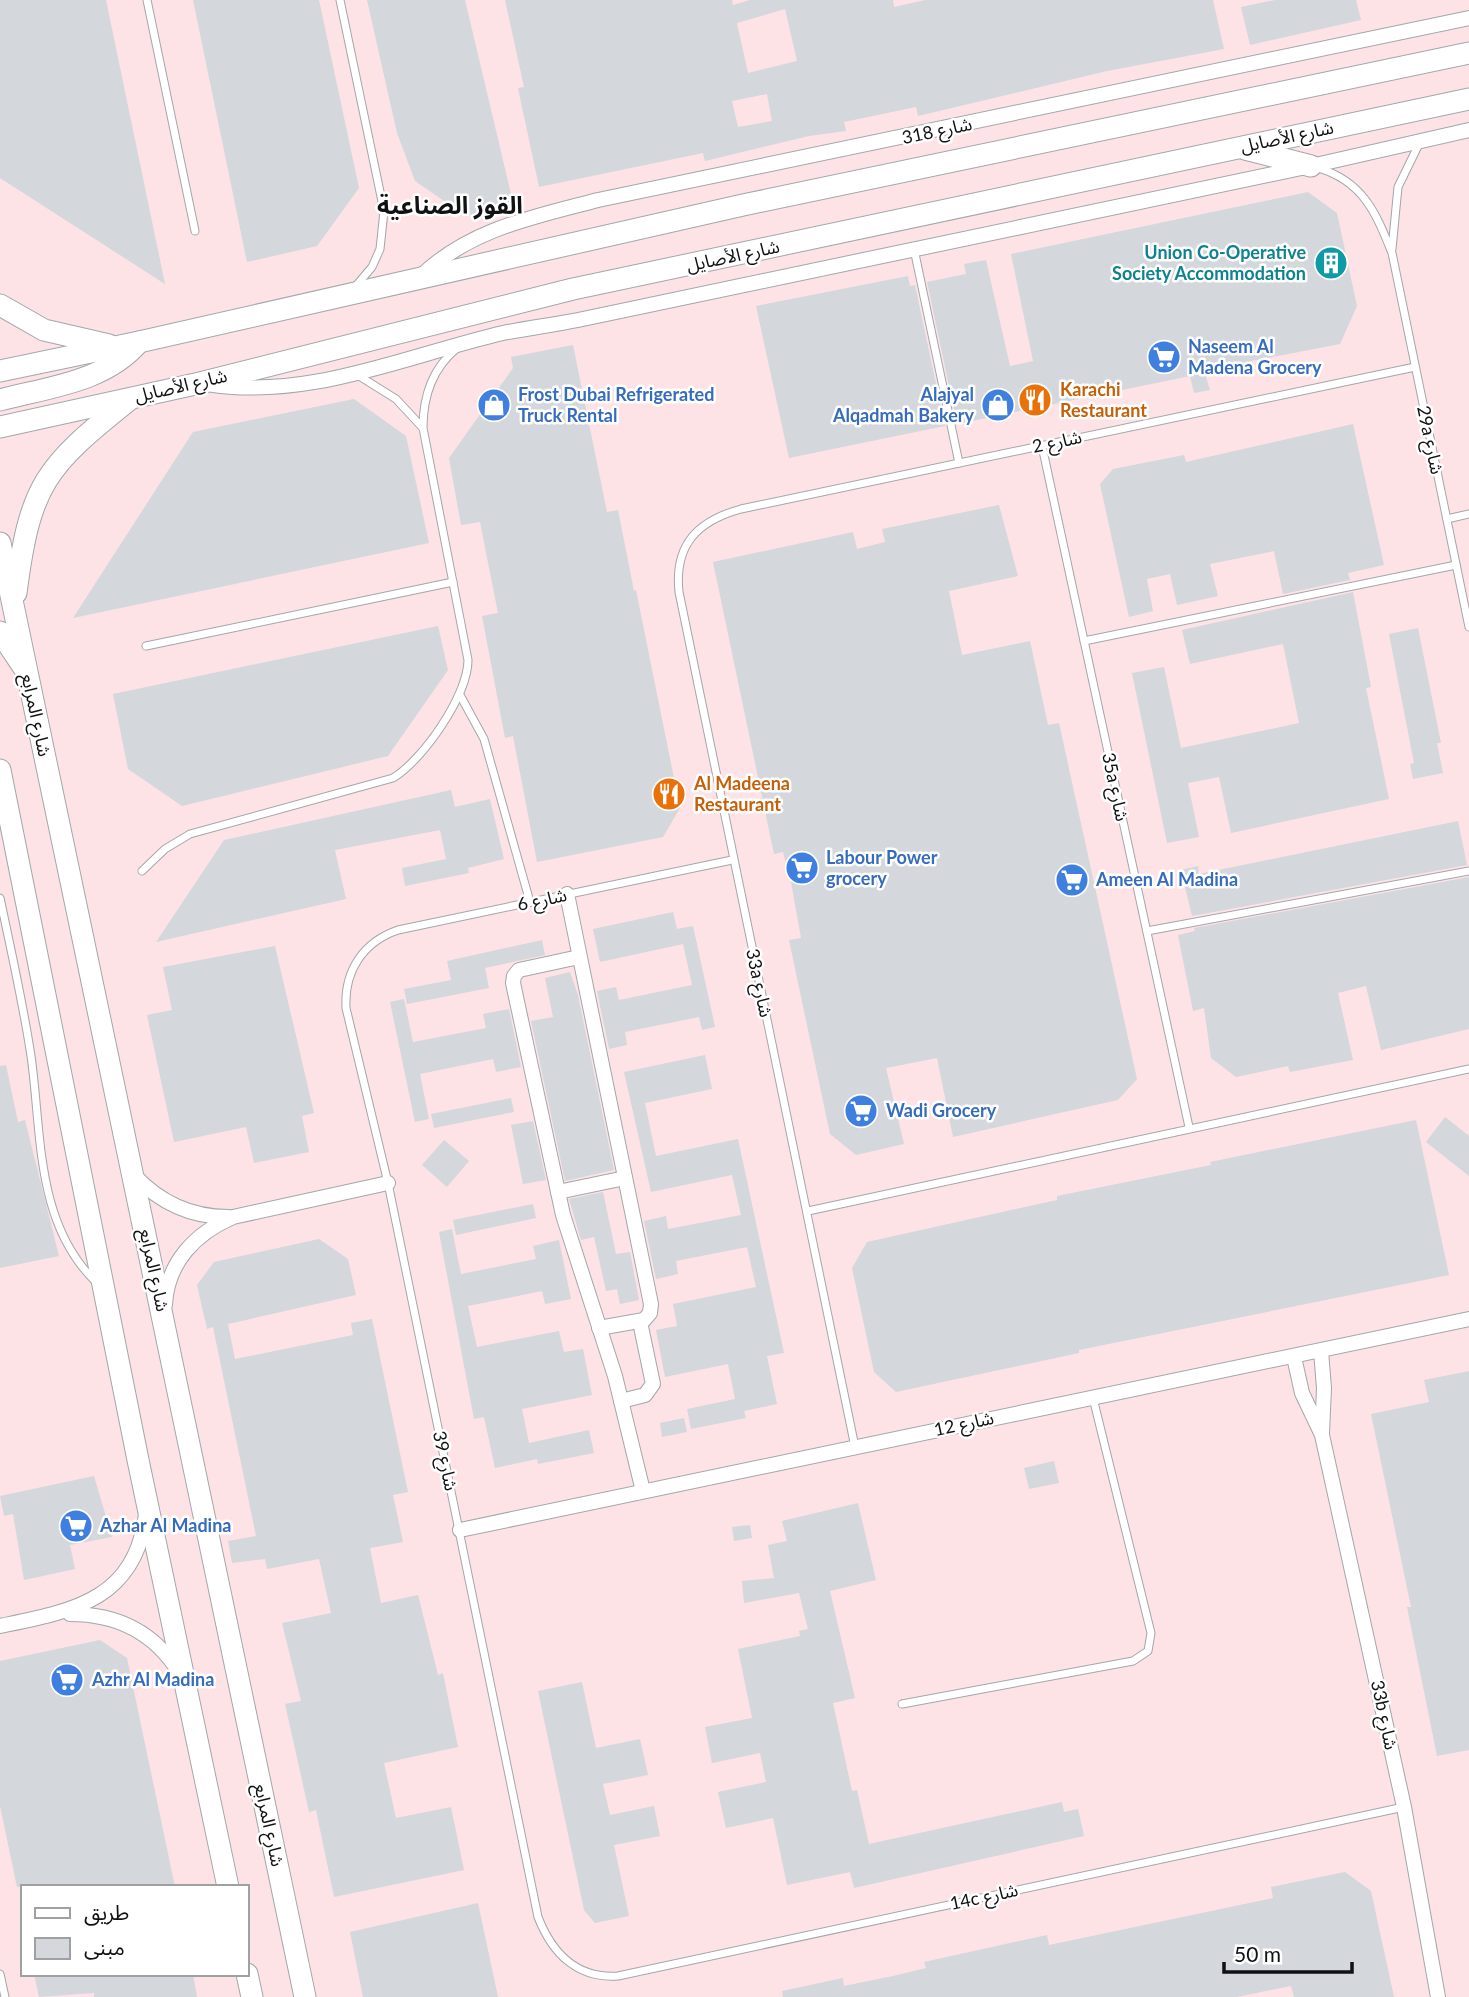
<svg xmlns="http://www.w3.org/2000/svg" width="1469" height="1997" font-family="Lato,'Noto Sans Arabic',sans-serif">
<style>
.industrial{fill:#fde2e6;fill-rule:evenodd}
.building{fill:#d4d7dc;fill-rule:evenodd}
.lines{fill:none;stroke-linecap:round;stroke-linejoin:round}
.service-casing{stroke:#a3a7ab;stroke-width:9}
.minor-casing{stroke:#a3a7ab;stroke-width:16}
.secondary-casing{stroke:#a3a7ab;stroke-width:23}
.service{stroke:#fff;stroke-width:7}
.minor{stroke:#fff;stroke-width:14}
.secondary{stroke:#fff;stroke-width:21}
.labels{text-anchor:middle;stroke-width:5;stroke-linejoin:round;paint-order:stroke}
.street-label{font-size:18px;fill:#101113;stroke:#fff}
.culture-label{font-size:18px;font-weight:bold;fill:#0d838f;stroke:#fff;text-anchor:end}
.shop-label{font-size:18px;font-weight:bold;fill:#366cbe;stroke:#fff;text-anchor:start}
.food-label{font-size:18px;font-weight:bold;fill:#c56008;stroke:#fff;text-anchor:start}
.district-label{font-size:24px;font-weight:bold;fill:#101113;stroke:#fff}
</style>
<rect width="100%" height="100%" fill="#f0f4f8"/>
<!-- industrial -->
<path class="industrial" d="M0 0H1469V1997H0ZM23 1887H247V1974H23Z"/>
<!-- building -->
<g class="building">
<polygon points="0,0 106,0 165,284 0,178"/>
<polygon points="193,0 319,0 359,188 317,246 247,262"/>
<polygon points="367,0 465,0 513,202 466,216 415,181 397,133"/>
<path d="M505 0H732L733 5 750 0H893L894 7 925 0H1213L1224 49 1107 71 918 116 916 107 844 122 846 131 809 136 705 161 703 153 539 187 518 88 524 87ZM785 9 797 61 748 73 737 23ZM767 94 772 121 738 127 732 101Z"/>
<polygon points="1275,0 1356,0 1361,20 1250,45 1241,7"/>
<polygon points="1308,192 1337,213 1357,306 1340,344 1204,370 1210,390 1194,393 1190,376 957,424 927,282 966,274 964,264 986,260 1010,366 1033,361 1011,254"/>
<polygon points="908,276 910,286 915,285 945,426 789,458 756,306"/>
<polygon points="573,345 607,512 618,510 634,591 636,590 680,808 663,837 537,862 513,736 505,738 482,616 498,613 480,522 461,525 449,458 513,368 511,357"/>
<polygon points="354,399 406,436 429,543 73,618 193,432"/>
<polygon points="1353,424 1384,565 1348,573 1350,580 1283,594 1274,551 1210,564 1218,596 1177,605 1170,574 1147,579 1153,611 1129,617 1100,484 1113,469 1184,455 1186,462"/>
<polygon points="999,505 1018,576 949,591 962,655 1030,641 1048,725 1059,723 1137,1079 1118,1100 953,1137 937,1058 886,1068 904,1144 856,1155 830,1134 789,940 801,938 791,882 783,852 774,854 713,562 853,532 857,549 885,542 882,529"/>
<polygon points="1353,592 1371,687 1366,688 1389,799 1231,833 1219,777 1188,783 1199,837 1167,843 1132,673 1164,667 1181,748 1299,723 1283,644 1190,664 1182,630"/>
<polygon points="438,626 448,670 388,756 182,806 128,769 113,694"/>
<polygon points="1418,628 1441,743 1437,743 1443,773 1413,779 1410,764 1414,763 1389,634"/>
<polygon points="451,790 455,807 490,799 504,859 468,868 469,873 405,886 402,868 446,859 440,830 335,850 346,899 156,942 224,840"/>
<polygon points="1458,821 1467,865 1192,916 1181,870 1198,866 1199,874"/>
<polygon points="1469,877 1469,1029 1381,1050 1366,986 1338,993 1353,1060 1290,1072 1288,1066 1236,1077 1211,1058 1204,1008 1193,1011 1178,935 1195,931 1194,928"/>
<polygon points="673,912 677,929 693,926 715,1027 702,1030 699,1017 625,1032 627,1045 609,1049 597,991 616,987 619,1000 692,985 683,944 600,962 593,929"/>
<polygon points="542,940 545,955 485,968 489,988 407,1004 404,989 451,980 447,961"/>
<polygon points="275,946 314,1113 302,1116 309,1152 254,1163 246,1127 174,1142 147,1015 172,1010 163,967"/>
<polygon points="570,972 578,995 614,1170 565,1181 531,1021 553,1017 545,978"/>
<polygon points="404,999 413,1042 486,1028 483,1014 509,1009 521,1067 496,1072 493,1059 420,1074 429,1119 415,1122 390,1002"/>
<polygon points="705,1055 712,1089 645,1103 656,1156 738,1139 784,1353 767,1356 777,1404 744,1411 746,1418 691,1429 687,1409 735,1399 728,1364 665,1377 656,1330 677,1326 673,1304 756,1287 747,1247 676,1261 678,1274 656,1279 644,1221 666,1216 668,1229 741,1215 732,1175 651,1192 624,1072"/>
<polygon points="6,1065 18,1122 25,1120 59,1256 0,1268 0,1066"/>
<polygon points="511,1098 514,1112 434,1128 431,1114"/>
<polygon points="1445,1117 1469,1136 1469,1176 1426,1142"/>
<polygon points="1416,1120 1449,1275 1079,1350 1079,1353 896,1392 874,1372 852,1268 867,1242 1057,1200 1057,1196 1211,1165 1210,1162"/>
<polygon points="533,1121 546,1180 523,1184 511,1125"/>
<polygon points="444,1140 469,1161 447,1187 422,1165"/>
<polygon points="603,1192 616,1254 630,1252 639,1300 620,1304 617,1289 606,1291 594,1237 581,1240 569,1199"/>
<polygon points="533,1204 536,1218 456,1235 453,1220"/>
<polygon points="452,1229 461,1274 536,1259 533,1246 559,1240 571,1299 545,1304 542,1291 468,1306 477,1347 559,1331 564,1352 583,1349 592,1395 522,1409 529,1443 589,1430 594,1453 538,1464 537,1459 495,1468 484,1417 474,1419 439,1232"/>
<polygon points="319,1239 348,1259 356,1295 228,1324 235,1359 353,1335 351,1323 372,1319 408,1492 393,1495 403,1542 370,1548 381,1603 418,1595 438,1675 443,1673 458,1747 384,1763 396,1818 451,1807 464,1870 334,1897 316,1810 309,1812 285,1704 301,1701 282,1623 331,1613 319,1559 267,1569 265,1559 232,1563 228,1541 256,1536 213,1327 207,1329 197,1285 214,1262"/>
<polygon points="1469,1371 1469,1750 1437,1756 1407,1607 1411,1607 1371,1414 1429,1402 1424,1380"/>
<polygon points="684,1418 687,1432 662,1437 660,1423"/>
<polygon points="1054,1461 1059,1483 1029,1489 1024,1468"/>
<polygon points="94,1476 112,1537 70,1545 75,1569 24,1580 13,1514 4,1516 0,1496"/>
<polygon points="858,1503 876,1580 830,1591 855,1698 833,1703 852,1791 857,1790 869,1844 1062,1802 1064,1812 1078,1809 1084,1836 854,1888 850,1872 787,1885 773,1818 726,1828 718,1792 766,1782 760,1753 712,1763 705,1727 752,1718 738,1649 800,1636 799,1631 808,1629 799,1593 744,1603 742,1581 774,1578 768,1545 787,1541 782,1521"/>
<polygon points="750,1525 752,1538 734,1541 732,1527"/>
<polygon points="100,1640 127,1658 175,1887 17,1887 0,1806 0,1661"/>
<polygon points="582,1682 596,1748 640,1739 648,1775 603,1784 610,1815 654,1806 660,1836 614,1845 629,1916 595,1923 584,1910 538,1691"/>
<polygon points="1345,1872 1371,1891 1394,1997 1294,1997 1291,1986 1237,1997 783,1997 782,1991 843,1978 844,1986 893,1976 926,1968 924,1962 1047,1935 1049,1945 1273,1898 1271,1887"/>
<polygon points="478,1903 498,1997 363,1997 350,1932"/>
<polygon points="34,1974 193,1974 197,1997 94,1997 94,1993 39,1997"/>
</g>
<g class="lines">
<defs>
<g id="service">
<polyline points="147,0 195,231"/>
<polyline points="340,0 384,211 380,249 372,267 355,287"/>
<path d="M1318 168C1363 181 1376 213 1392 253L1469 627"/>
<polyline points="914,249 959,463"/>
<polyline points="1392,249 1398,187 1419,144"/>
<polyline points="356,374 396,399 422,427"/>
<polyline points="1042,446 1189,1127"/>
<polyline points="1447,519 1469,514"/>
<polyline points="1084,641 1456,565"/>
<polyline points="146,646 453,582"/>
<polyline points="460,695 484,739 530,902"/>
<path d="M732 860 398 930C363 942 344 971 346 1008L388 1183 538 1917C552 1953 577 1979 618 1976L1404 1807"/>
<path d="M142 871 165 849 190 834 393 778C423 760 468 695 468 660L423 428C423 397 432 369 456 349"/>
<path d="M0 898C11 950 23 1003 31 1056 42 1133 35 1223 96 1282"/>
<polyline points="1147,931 1469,871"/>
<polyline points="808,1211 1469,1069"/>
<path d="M855 1447 679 592C674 544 698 521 741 509L1415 367"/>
<polyline points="902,1704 1133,1661 1148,1651 1151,1633 1093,1398"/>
<polyline points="0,1974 5,1997"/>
</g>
<g id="minor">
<path d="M420 277C469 229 534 217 598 200L1469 18"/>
<path d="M208 384C307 401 408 355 503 333 528 328 553 325 578 320L1311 166 1469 130"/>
<polyline points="567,894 651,1304 650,1313 644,1320 599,1328"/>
<polyline points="579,957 519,970 514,976 513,983 563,1215 615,1376 643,1491"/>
<path d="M134 1175C160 1203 190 1217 228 1217"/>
<polyline points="558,1192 625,1178"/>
<path d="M165 1305C167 1262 196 1233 233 1217L388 1183"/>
<polyline points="1321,1351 1324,1388 1322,1433"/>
<polyline points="1294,1357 1302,1393 1322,1435 1404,1807 1438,1997"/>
<polyline points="621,1401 645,1395 653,1384 640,1322"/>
<polyline points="460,1530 1469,1319"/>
<path d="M70 1614C117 1614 154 1632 179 1672"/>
<path d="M0 1626C72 1611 135 1601 146 1514"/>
</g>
<g id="secondary">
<polyline points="1245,149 1311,166"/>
<polyline points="0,305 44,330 109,345"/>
<polyline points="0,371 139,342 743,205 1469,53"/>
<path d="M0 400C49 387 105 382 139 342"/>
<polyline points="0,427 200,383 573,289 1469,99"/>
<polyline points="0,543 305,1997"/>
<path d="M16 593C30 484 45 467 129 400"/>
<polyline points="0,632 24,668"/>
<polyline points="0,770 138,1460 228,1887"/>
<polyline points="247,1974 252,1997"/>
</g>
</defs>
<!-- service casing -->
<use href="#service" class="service-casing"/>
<!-- minor casing -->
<use href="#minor" class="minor-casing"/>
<!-- secondary casing -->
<use href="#secondary" class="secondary-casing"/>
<!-- service -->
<use href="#service" class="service"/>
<!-- minor -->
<use href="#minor" class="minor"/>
<!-- secondary -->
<use href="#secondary" class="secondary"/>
</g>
<!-- icons -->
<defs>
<symbol id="building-disc" viewBox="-11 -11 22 22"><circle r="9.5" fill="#0f9aa8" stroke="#fff"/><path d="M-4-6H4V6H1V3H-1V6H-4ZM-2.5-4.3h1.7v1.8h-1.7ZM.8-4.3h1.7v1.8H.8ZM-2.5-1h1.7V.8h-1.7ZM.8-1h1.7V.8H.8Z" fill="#fff"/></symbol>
<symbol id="supermarket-disc" viewBox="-11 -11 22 22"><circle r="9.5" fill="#3f7fe0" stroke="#fff"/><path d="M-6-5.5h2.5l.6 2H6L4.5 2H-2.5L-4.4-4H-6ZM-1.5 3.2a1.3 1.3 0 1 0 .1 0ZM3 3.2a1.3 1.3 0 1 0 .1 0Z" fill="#fff"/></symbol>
<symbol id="restaurant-disc" viewBox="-11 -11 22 22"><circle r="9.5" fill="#e8710a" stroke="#fff"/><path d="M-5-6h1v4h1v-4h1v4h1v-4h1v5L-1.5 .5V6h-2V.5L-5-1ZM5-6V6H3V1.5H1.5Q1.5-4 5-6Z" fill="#fff"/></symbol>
<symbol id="shop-disc" viewBox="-11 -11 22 22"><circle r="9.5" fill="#3f7fe0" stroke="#fff"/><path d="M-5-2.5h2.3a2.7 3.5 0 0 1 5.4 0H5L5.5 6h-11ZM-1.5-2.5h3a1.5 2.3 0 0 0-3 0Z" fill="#fff"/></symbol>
</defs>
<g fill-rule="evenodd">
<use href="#building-disc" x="1312" y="244" width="38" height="38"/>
<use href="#supermarket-disc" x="1145" y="338" width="38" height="38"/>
<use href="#restaurant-disc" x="1016" y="381" width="38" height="38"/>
<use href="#shop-disc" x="475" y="386" width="38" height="38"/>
<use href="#shop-disc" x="979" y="386" width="38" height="38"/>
<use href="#restaurant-disc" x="650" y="775" width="38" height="38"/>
<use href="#supermarket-disc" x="783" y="849" width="38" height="38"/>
<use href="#supermarket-disc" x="1053" y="861" width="38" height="38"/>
<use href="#supermarket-disc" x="842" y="1092" width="38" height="38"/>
<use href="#supermarket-disc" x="57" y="1507" width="38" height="38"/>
<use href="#supermarket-disc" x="48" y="1661" width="38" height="38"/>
</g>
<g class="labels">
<!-- street labels -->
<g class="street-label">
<text transform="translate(937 131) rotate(-12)" y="6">شارع 318</text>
<text transform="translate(1287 137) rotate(-12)" y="6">شارع الأصايل</text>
<text transform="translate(733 256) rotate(-12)" y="6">شارع الأصايل</text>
<text transform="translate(181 386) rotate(-13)" y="6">شارع الأصايل</text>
<text transform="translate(1430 440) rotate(78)" y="6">29a شارع</text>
<text transform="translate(1057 442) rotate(-12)" y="6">شارع 2</text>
<text transform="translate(36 715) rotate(78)" y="6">شارع المرابع</text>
<text transform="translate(1115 787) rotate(78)" y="6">35a شارع</text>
<text transform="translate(542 900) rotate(-12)" y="6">شارع 6</text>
<text transform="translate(759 983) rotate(78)" y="6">33a شارع</text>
<text transform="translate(154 1270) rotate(78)" y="6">شارع المرابع</text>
<text transform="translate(964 1424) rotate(-12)" y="6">شارع 12</text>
<text transform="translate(445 1461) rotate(78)" y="6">شارع 39</text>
<text transform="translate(1384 1715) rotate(78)" y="6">33b شارع</text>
<text transform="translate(269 1825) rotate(78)" y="6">شارع المرابع</text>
<text transform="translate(984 1897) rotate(-12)" y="6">14c شارع</text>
</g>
<!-- culture labels -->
<g class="culture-label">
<text x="1306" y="259">Union Co-Operative<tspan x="1306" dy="21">Society Accommodation</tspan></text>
</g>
<!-- shop labels -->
<g class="shop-label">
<text x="1188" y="353">Naseem Al<tspan x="1188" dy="21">Madena Grocery</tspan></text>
<text x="518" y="401">Frost Dubai Refrigerated<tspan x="518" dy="21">Truck Rental</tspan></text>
<text x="974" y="401" text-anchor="end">Alajyal<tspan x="974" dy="21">Alqadmah Bakery</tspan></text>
<text x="826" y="864">Labour Power<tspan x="826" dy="21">grocery</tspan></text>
<text x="1096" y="886">Ameen Al Madina</text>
<text x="886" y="1117">Wadi Grocery</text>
<text x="100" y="1532">Azhar Al Madina</text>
<text x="92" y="1686">Azhr Al Madina</text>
</g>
<!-- food labels -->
<g class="food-label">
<text x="1060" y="396">Karachi<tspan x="1060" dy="21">Restaurant</tspan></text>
<text x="694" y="790">Al Madeena<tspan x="694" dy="21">Restaurant</tspan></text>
</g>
<!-- district labels -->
<g class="district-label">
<text x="450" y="214">القوز الصناعية</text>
</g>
</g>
<!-- legend -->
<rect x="21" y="1885" width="228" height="91" fill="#ffffff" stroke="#9fa0a1" stroke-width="2"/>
<rect x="35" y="1908" width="35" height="10" fill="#ffffff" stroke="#9fa0a1" stroke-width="2"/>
<text x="84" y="1920" font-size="21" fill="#101113">طريق</text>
<rect x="35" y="1938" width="35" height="21" fill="#d4d7dc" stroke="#9fa0a1" stroke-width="2"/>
<text x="84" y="1955" font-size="21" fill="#101113">مبنى</text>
<!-- scale -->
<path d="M1224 1962v10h128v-10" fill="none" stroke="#101113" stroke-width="3.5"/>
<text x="1234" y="1962" font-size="21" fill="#101113" stroke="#ffffff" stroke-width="5" paint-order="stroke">50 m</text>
</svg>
